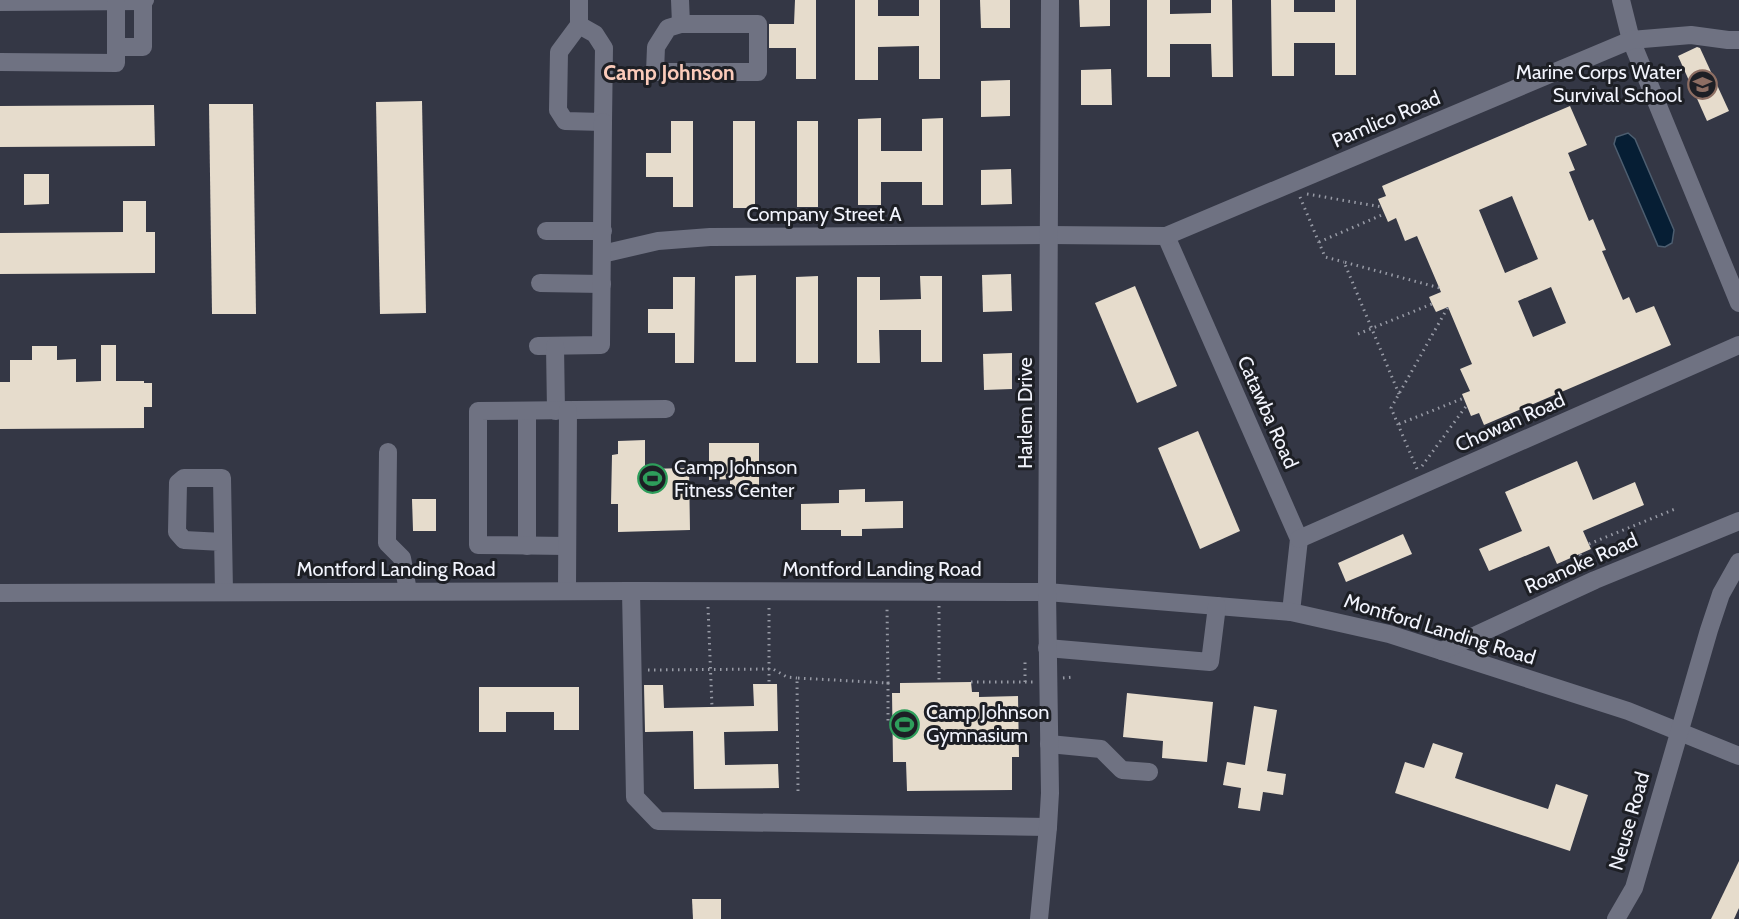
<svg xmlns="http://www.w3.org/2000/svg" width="1739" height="919" font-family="Cabin,sans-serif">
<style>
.water{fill:#061e34;stroke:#4d5e70;stroke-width:1.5}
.building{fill:#e6dccc;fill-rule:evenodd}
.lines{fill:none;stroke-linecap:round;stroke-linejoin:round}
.path{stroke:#989ba6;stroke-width:3;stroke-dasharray:1.5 4.5;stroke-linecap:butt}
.minor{stroke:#6f7282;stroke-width:18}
.labels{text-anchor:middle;stroke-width:6;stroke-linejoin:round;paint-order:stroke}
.poi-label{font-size:20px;fill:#f2f4fd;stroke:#1d1f25;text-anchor:start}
.street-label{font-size:20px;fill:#f2f4fd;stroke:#1d1f25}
.neighbourhood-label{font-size:21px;font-weight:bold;fill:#facab9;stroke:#1d1f25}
</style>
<rect width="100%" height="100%" fill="#343745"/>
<!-- water -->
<polygon class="water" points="1628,133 1635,139 1674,230 1672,243 1665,247 1658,246 1614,144 1616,137"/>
<!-- building -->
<g class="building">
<polygon points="795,0 816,0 816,79 796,79 796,48 769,48 769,24 794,24"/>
<polygon points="855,0 878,0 878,16 919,16 919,0 940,0 940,79 919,79 919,46 878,47 878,80 855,80"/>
<polygon points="980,0 1010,0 1010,28 981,28"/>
<polygon points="1079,0 1110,0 1110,26 1080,27"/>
<polygon points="1147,0 1170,0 1170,14 1211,13 1211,0 1232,0 1233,77 1212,77 1211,44 1170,44 1170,77 1147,77"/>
<polygon points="1271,0 1294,0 1294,12 1335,12 1335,0 1356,0 1356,75 1335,75 1335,43 1294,43 1294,76 1272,76"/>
<polygon points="1697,47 1700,48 1729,111 1707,121 1678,56"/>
<polygon points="1111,69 1112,105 1081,105 1081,70"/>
<polygon points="1010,80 1010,116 981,117 981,81"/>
<polygon points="422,101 426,313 380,314 376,102"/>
<polygon points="209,104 253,104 256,314 212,314"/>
<polygon points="154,105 155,146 0,147 0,106"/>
<path d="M1570 106 1587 145 1568 153 1575 170 1569 172 1589 221 1593 219 1606 250 1602 251 1623 300 1629 297 1636 313 1654 306 1671 345 1484 425 1479 413 1471 416 1462 394 1470 391 1460 369 1472 364 1448 307 1436 312 1432 304 1429 297 1441 292 1417 236 1405 241 1396 218 1388 222 1378 199 1386 196 1382 186ZM1512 196 1538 259 1505 273 1479 210ZM1551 287 1566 323 1533 337 1518 301Z"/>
<polygon points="881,118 881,151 922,151 922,119 943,118 943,205 922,205 922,182 881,182 881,205 858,205 858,119"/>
<polygon points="671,121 693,121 693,207 673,207 673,177 646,177 646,153 671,153"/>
<rect x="733" y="121" width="22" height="87"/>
<rect x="797" y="121" width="21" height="86"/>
<polygon points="1011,169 1012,204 981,205 981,170"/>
<polygon points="24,174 49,174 49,204 24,205"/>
<polygon points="123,201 146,201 146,232 155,232 155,273 0,274 0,233 123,232"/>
<polygon points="1011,274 1012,311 983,312 982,275"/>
<polygon points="756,275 756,362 735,362 735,276"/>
<polygon points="818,276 818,363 796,363 796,277"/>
<polygon points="920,276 942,276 942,362 921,362 921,330 879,330 880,363 857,363 857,277 880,277 880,300 921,299"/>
<polygon points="673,277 695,277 694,363 675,363 675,333 648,333 648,309 673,309"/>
<polygon points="1135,286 1177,386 1137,403 1095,303"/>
<polygon points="101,345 116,345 116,381 144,381 144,383 152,383 152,407 144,407 144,428 0,429 0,382 10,382 10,360 32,360 32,346 57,346 57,360 76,359 76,382 101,381"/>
<polygon points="1012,353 1012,389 984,390 983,354"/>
<polygon points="1198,431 1240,531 1200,549 1158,448"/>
<polygon points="645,440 645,469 689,468 690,530 618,532 618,504 611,504 612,455 618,454 618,441"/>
<polygon points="709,443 759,443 759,489 730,490 730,479 709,480"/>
<polygon points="1577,461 1593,500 1635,482 1644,505 1583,531 1591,549 1557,564 1549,546 1489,571 1479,549 1522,531 1505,492"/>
<polygon points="865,489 865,502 903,501 903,528 862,529 862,536 841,536 841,530 801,530 801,504 839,503 839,490"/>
<polygon points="412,499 436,499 436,531 413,531"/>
<polygon points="1403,534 1412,554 1346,582 1338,563"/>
<polygon points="971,682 972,692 979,692 979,697 1018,696 1019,757 1012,757 1012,790 907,791 906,762 893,762 892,693 900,693 900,683"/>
<polygon points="753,684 777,684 778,731 724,732 725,765 778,764 779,788 694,789 693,731 645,732 644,685 663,685 664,708 754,706"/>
<polygon points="479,687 579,687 579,730 554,730 554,712 506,712 506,732 479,732"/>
<polygon points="1127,693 1213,702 1207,762 1162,758 1163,741 1123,737"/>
<polygon points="1254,706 1277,710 1267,771 1286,774 1283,795 1263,792 1260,811 1238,808 1241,788 1223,785 1227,762 1245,765"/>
<polygon points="1433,743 1463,753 1455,778 1548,809 1556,784 1588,795 1570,851 1395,793 1405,762 1424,768"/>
<polygon points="1739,861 1739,908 1734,919 1711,919"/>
<polygon points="692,899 721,899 721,919 693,919"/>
</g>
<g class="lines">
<!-- path -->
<g class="path">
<polyline points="1307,194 1382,207"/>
<polyline points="1300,197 1325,257 1344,262"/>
<polyline points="1319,242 1384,214"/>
<polyline points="1358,334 1432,304"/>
<polyline points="1399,394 1344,262 1440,288"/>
<polyline points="1399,424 1464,398"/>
<polyline points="1422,466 1467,405"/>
<polyline points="1417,469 1391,408 1448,307"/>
<polyline points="1589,544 1675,509"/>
<polyline points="1580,554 1585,566"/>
<polyline points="939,606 939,682"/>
<polyline points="708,607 712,707"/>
<polyline points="769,608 769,684"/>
<polyline points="648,670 773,669 787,677 797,678"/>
<polyline points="1063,678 1073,677"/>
<polyline points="971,682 1033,682"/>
<polyline points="1025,682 1025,662"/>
<polyline points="888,683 888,722 892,723"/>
<polyline points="798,791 797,678 888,683 887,607"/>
</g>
<!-- minor -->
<g class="minor">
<polyline points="680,0 681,24"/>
<polyline points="1621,0 1631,40 1739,303"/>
<polyline points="0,2 143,1 145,0"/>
<polygon points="681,24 758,24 758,72 655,72 656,47 668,28"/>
<polyline points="579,25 595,34 604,48 603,122 565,121 558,110 559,52 579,25 579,0"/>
<polyline points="116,47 143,47 143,1"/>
<polyline points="0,62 116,63 116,2"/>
<polyline points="546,231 603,231"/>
<polyline points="1166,236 1299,539 1291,612"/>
<polyline points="602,254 658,241 710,237 1048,235 1166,236 1631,40 1691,35 1728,40 1739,40"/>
<polyline points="540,283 602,284"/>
<polyline points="538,346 601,345 603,122"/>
<polyline points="555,346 556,411"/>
<polyline points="527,411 527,546"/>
<polyline points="388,452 387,543 402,558 408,591"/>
<polyline points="1299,539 1739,345"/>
<polyline points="223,542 184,540 177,532 178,483 184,478 222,478 224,592"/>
<polyline points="567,546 478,545 478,411 666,409"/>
<polyline points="567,591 568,410"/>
<polyline points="631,591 635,797 658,821 1048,827"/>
<polyline points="0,593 631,591 1047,592 1291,612 1389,634 1628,711 1739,756"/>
<polyline points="1047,648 1210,662 1217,606"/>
<polyline points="1442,651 1595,580 1739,521"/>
<polyline points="1049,744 1101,749 1122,770 1149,772"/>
<polyline points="1039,919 1048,827 1050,793 1047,592 1050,0"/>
<polyline points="1616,919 1634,888 1709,630 1721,594 1739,562"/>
</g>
</g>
<!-- icons -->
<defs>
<symbol id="university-ring" viewBox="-11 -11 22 22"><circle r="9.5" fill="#1d1f25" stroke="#8d6e63" stroke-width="1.5"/><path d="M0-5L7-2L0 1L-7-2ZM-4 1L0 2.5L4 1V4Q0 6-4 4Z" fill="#8d6e63"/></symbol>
<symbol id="stadium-ring" viewBox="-11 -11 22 22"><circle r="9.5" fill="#1d1f25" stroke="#2e9e5b" stroke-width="1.5"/><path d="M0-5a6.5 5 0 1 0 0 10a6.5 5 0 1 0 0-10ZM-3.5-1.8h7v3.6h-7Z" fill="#2e9e5b"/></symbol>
</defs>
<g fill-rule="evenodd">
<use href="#university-ring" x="1686" y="68" width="33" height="33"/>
<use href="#stadium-ring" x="636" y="462" width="33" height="33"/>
<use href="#stadium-ring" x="888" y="708" width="33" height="33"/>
</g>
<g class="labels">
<!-- poi labels -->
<g class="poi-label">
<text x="1682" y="79" text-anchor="end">Marine Corps Water<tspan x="1682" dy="23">Survival School</tspan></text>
<text x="674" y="474">Camp Johnson<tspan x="674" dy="23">Fitness Center</tspan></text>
<text x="926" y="719">Camp Johnson<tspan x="926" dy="23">Gymnasium</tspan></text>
</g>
<!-- street labels -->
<g class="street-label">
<text transform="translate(1386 119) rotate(-23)" y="7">Pamlico Road</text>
<text x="824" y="221">Company Street A</text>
<text transform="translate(1268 412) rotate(66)" y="7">Catawba Road</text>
<text transform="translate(1025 413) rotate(-90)" y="7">Harlem Drive</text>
<text transform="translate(1510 422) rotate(-24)" y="7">Chowan Road</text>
<text transform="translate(1581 563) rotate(-24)" y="7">Roanoke Road</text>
<text x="396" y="576">Montford Landing Road</text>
<text x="882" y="576">Montford Landing Road</text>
<text transform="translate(1440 629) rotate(17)" y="7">Montford Landing Road</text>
<text transform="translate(1629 821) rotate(-74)" y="7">Neuse Road</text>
</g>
<!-- neighbourhood labels -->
<g class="neighbourhood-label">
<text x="669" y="80">Camp Johnson</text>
</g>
</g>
</svg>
